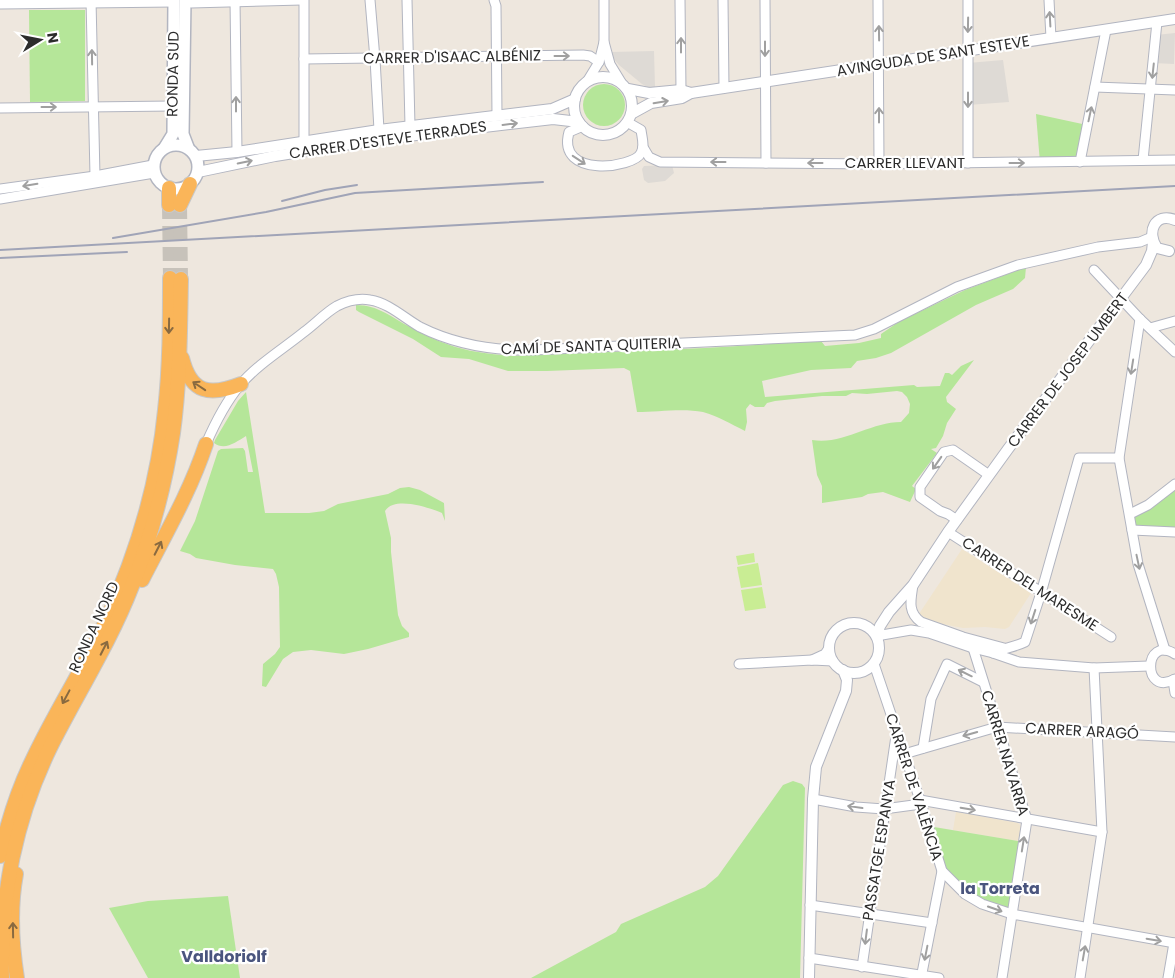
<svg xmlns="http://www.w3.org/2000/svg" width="1175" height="978" font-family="Poppins,sans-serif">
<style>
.education{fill:#f0e4cd}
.green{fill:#b5e699}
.pitch{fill:#c9ed94}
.plaza{fill:#dedad5}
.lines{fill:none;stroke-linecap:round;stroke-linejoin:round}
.trunk-tunnel{stroke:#c7c2ba;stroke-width:14;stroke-dasharray:14 7;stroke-linecap:butt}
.minor-casing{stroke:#b2b5c0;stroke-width:11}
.tertiary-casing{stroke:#b2b5c0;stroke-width:12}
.secondary-casing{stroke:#b2b5c0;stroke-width:14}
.trunk-casing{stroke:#c8c8c8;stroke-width:16}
.minor{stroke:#fff;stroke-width:9}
.tertiary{stroke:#fff;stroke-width:10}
.secondary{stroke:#fff;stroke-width:11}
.trunk{stroke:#fab559;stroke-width:14}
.rail{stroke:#a0a4b7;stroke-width:2}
.oneway{stroke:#a0a0a0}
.oneway2{stroke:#896a40}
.labels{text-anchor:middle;stroke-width:4.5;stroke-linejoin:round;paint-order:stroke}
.street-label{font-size:15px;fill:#2c2c2c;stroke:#fff}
.neighbourhood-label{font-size:16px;font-weight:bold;fill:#4a557e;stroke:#fff}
</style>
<rect width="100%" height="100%" fill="#eee7de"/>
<!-- education -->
<g class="education">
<polygon points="962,549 1031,593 1009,627 1005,629 985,627 963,628 932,622 919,614"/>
<polygon points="956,812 1018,823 1021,826 1018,841 953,830"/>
</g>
<!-- green -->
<g class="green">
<polygon points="29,10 85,10 85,101 30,102"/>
<circle cx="604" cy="105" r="21"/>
<polygon points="1036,114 1087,125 1080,162 1040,163"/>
<path d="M1026 267 1025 278 1013 289 976 305 891 353 876 358 857 361 851 368 811 370 762 381 765 397 914 385 917 387 940 386 945 373H949L952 375 961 366 974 360 946 397 947 402 956 409 947 423 943 436 936 448 931 449 937 453 912 486 916 489 910 502 883 492 868 494 862 497 822 503V486L817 475 812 440C844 445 870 422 901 422L909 413 910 404 907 397 902 392 897 391 867 394 852 393 846 396H822L775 401 767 403 764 407H755L750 404 746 409 747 422 745 431C731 424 718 416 703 412 683 408 657 412 637 412L630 371 624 368 547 371H508L469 359 441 357 413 339 359 312 356 310V305C379 305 392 318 412 328 423 334 435 340 447 344 468 352 490 354 512 356L705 348 821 341 825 346 859 343 881 338V334L900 321 965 290Z"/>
<path d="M246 392 265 513H309L324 511 338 504 388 494 400 488 409 487 420 490 444 503 445 521 442 513C428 507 394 496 385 511L391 538V552L398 615 402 626 409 633V637L368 649 344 654 311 650 293 652 283 659 266 687 262 686 263 664 275 654 280 647 279 587 276 574 273 569 235 565 196 558 190 554 180 551 195 521 218 451 221 449 243 448 245 451 248 472H253L246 436C236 442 225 451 214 443L215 440 238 401Z"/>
<polygon points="1175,484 1175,532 1132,530 1130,514"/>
<polygon points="793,781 802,784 805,788 800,978 531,978 616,932 621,924 705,887 718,876 783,785"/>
<polygon points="928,826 1024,842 1012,914 982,904 942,871"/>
<polygon points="228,896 240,978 148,978 109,908 148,901"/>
</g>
<!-- pitch -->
<g class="pitch">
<polygon points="754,553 755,562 738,565 736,556"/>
<polygon points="758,563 762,585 741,588 737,567"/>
<polygon points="762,587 766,608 745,611 741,590"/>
</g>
<!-- plaza -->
<g class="plaza">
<polygon points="1175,33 1174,64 1153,63 1156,35"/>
<polygon points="654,51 655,87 649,88 642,84 619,65 613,58 611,52"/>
<polygon points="1003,60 1009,102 968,105 968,63"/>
<polygon points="672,165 674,173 665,181 648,183 644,180 642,169 644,166"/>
</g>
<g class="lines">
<!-- trunk-tunnel -->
<g class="trunk-tunnel">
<polyline points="169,205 170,278"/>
<polyline points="180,205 181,279"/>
</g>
<defs>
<g id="minor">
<polyline points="91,0 95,176"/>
<polyline points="186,0 191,3 302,0"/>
<polyline points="235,0 237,152"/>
<polyline points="370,0 375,59 379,130"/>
<polyline points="407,0 410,126"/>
<polyline points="494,0 496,6 497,116"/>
<polyline points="604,0 604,42 610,64 621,82"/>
<polyline points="680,0 681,90"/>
<polyline points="723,0 724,88"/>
<polyline points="765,0 766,163"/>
<polyline points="878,0 879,164"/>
<polyline points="1049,0 1051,38"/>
<polyline points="0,4 174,2"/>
<polyline points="304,59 583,55 590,56 599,62"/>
<polyline points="588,80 599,62 604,42"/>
<polyline points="1095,87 1175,90"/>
<polyline points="0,108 173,106"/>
<path d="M583 126 569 132C556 179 634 168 641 153 645 146 642 138 641 130L627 122"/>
<polyline points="304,141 304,0"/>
<polyline points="643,147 649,157 660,162 879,164 1175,160"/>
<polyline points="1143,160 1157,22"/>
<polyline points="1080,162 1106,30"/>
<polyline points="968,163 968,0"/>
<polyline points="0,189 95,176 153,165"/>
<polyline points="0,199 154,173"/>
<polyline points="1094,270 1140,319 1175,352"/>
<polyline points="1140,319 1119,458 1138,564 1165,650"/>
<polyline points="1150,328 1175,321"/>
<path d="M206 444C215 423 225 403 240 385 258 364 283 349 304 332 315 324 325 313 337 306 347 301 359 298 370 300 389 303 404 318 420 327 456 345 495 351 534 350L855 335 874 329 957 287 1018 265 1098 247 1140 242 1152 237"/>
<polyline points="1130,514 1148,505 1175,484"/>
<polyline points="957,520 948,514 940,511 920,497 920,487 944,452 953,450 989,475"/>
<polyline points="1132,530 1175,532"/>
<polyline points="948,532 1111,637"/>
<path d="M913 585C911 599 907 612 921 622L963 637 1004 648"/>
<polyline points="877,638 882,635 911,630 929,633 973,648 993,653 1019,662 1094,668 1149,666"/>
<polyline points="973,648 1027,820 1002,978"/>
<path d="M993 653C1004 648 1015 647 1025 642L1041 593 1079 458H1119"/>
<path d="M1175 654C1143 634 1142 698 1175 679"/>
<polyline points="812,660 825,654 829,648"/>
<polyline points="739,664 812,660 833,661"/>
<polyline points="874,664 920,800 942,871 965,894 982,904 1012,914 1175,943"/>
<polyline points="1173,680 1175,693"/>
<polyline points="923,748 931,699 947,664 983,682"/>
<polyline points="904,754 997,727 1175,737"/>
<polyline points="813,799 856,807 884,809 921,804"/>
<polyline points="920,800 1102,832"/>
<polyline points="810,905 932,923"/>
<polyline points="809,958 939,978"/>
<polyline points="862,967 896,736"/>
<polyline points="921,978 942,871"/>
<polyline points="1080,978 1102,832 1094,668"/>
<polyline points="1168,978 1174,943"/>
</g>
<g id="tertiary">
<circle cx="603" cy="106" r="29"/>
<polyline points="628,89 649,93 681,90 691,93"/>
<polyline points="631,114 651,103 682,98 691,93 1175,19"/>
<polyline points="196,156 237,152 379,130 552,109 575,99"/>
<polyline points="198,172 275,156 331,147 391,138 553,119 579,122"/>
<path d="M1169 251 1157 248C1146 232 1155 212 1175 220"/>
<circle cx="854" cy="648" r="25"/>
<polyline points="877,636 880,626 889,612 913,585 948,532 1008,449 1146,265 1152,251 1153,242"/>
<polyline points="809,978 813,799 816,767 846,691 847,680 843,670"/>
</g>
<g id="secondary">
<polyline points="185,0 183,134 188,147"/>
<circle cx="176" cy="167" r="22"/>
<polyline points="165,147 173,134 174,0"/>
</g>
<g id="trunk">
<polyline points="169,188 169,205"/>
<polyline points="180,205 190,184"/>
<path d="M182 358C191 394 210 396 241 384"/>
<path d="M142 580C165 535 190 492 206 444"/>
<path d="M0 856C7 825 17 792 31 763 53 715 82 671 105 623 136 556 158 483 165 410 170 366 170 322 170 278"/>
<path d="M16 874C10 906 12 946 17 978"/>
<path d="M2 978C0 897 15 820 50 748 77 694 110 643 132 586 151 537 165 486 173 433 180 382 180 330 181 279"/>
</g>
</defs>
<!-- minor casing -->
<use href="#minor" class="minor-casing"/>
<!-- tertiary casing -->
<use href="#tertiary" class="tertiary-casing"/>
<!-- secondary casing -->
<use href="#secondary" class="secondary-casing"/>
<!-- trunk casing -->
<use href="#trunk" class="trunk-casing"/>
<!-- minor -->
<use href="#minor" class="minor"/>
<!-- tertiary -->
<use href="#tertiary" class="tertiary"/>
<!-- secondary -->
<use href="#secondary" class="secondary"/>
<!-- trunk -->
<use href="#trunk" class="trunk"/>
<!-- rail -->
<g class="rail">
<polyline points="282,201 325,190 357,185"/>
<polyline points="113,238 266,212 355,193 543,182"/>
<polyline points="0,250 1175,186"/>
<polyline points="0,258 127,252"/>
</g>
</g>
<!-- one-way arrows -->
<defs><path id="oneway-shaft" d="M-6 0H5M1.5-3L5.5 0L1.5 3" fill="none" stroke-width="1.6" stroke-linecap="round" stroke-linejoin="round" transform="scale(1.25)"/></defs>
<g class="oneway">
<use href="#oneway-shaft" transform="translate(1050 19) rotate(-93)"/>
<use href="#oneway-shaft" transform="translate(968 25) rotate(91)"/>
<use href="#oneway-shaft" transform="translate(879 33) rotate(-91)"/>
<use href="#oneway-shaft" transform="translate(681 45) rotate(-90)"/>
<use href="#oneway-shaft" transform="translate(765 49) rotate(90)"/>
<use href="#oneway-shaft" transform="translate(562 56)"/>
<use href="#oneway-shaft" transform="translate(92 57) rotate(-91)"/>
<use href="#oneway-shaft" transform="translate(1153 71) rotate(96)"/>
<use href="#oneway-shaft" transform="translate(968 100) rotate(90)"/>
<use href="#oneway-shaft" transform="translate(661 102) rotate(-9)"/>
<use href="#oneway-shaft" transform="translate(236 104) rotate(-90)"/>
<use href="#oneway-shaft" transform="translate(49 107)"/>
<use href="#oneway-shaft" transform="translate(1090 114) rotate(-78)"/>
<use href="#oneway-shaft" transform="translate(879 115) rotate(-90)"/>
<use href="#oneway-shaft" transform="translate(510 124) rotate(-7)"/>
<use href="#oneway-shaft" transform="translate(579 160) rotate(33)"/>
<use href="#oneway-shaft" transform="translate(245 162) rotate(-12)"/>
<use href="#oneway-shaft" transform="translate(718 162) rotate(-180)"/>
<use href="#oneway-shaft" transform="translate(815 163) rotate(-180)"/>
<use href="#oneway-shaft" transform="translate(1017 163)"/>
<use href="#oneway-shaft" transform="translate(30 185) rotate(171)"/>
<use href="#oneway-shaft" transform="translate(1132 367) rotate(99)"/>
<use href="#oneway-shaft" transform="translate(937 463) rotate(125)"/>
<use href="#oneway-shaft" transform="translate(1138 562) rotate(78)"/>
<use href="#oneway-shaft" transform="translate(1033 617) rotate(108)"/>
<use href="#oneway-shaft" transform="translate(965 673) rotate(-154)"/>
<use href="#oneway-shaft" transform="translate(970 734) rotate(164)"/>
<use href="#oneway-shaft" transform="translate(855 807) rotate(-172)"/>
<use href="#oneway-shaft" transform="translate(968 809) rotate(10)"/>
<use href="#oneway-shaft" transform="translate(1023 844) rotate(-81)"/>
<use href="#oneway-shaft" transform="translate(995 909) rotate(19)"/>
<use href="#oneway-shaft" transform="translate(866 937) rotate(97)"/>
<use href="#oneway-shaft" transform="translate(1154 940) rotate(10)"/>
<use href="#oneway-shaft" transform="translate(926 953) rotate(101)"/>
<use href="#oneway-shaft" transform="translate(1084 953) rotate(-80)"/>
</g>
<g class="oneway2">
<use href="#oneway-shaft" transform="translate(169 326) rotate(91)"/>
<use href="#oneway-shaft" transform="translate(199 386) rotate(-146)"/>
<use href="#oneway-shaft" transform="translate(158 548) rotate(-63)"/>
<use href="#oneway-shaft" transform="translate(104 648) rotate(-63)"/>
<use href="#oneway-shaft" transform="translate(66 697) rotate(118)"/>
<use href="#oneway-shaft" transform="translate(13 930) rotate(-91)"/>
</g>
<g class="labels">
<!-- street labels -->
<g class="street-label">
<text transform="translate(933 56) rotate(-9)" y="5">AVINGUDA DE SANT ESTEVE</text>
<text transform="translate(452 57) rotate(-1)" y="5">CARRER D'ISAAC ALBÉNIZ</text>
<text transform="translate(173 74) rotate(-89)" y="5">RONDA SUD</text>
<text transform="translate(388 140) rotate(-8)" y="5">CARRER D'ESTEVE TERRADES</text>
<text x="905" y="168">CARRER LLEVANT</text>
<text transform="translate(591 346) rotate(-2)" y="5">CAMÍ DE SANTA QUITERIA</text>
<text transform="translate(1068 370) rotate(-53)" y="5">CARRER DE JOSEP UMBERT</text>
<text transform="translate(1030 584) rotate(33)" y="5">CARRER DEL MARESME</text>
<text transform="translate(94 627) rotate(-65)" y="5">RONDA NORD</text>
<text transform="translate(1082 731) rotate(3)" y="5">CARRER ARAGÓ</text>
<text transform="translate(1005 753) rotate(73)" y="5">CARRER NAVARRA</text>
<text transform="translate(914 787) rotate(72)" y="5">CARRER DE VALÈNCIA</text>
<text transform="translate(879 850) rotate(-81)" y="5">PASSATGE ESPANYA</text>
</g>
<!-- neighbourhood labels -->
<g class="neighbourhood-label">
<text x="1000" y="894">la Torreta</text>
<text x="224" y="962">Valldoriolf</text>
</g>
</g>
<!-- north arrow -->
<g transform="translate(40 40) rotate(80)" stroke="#ffffff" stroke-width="4" paint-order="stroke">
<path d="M0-4L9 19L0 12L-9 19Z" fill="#2c2c2c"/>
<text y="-8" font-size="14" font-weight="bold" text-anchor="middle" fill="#2c2c2c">N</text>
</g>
</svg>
